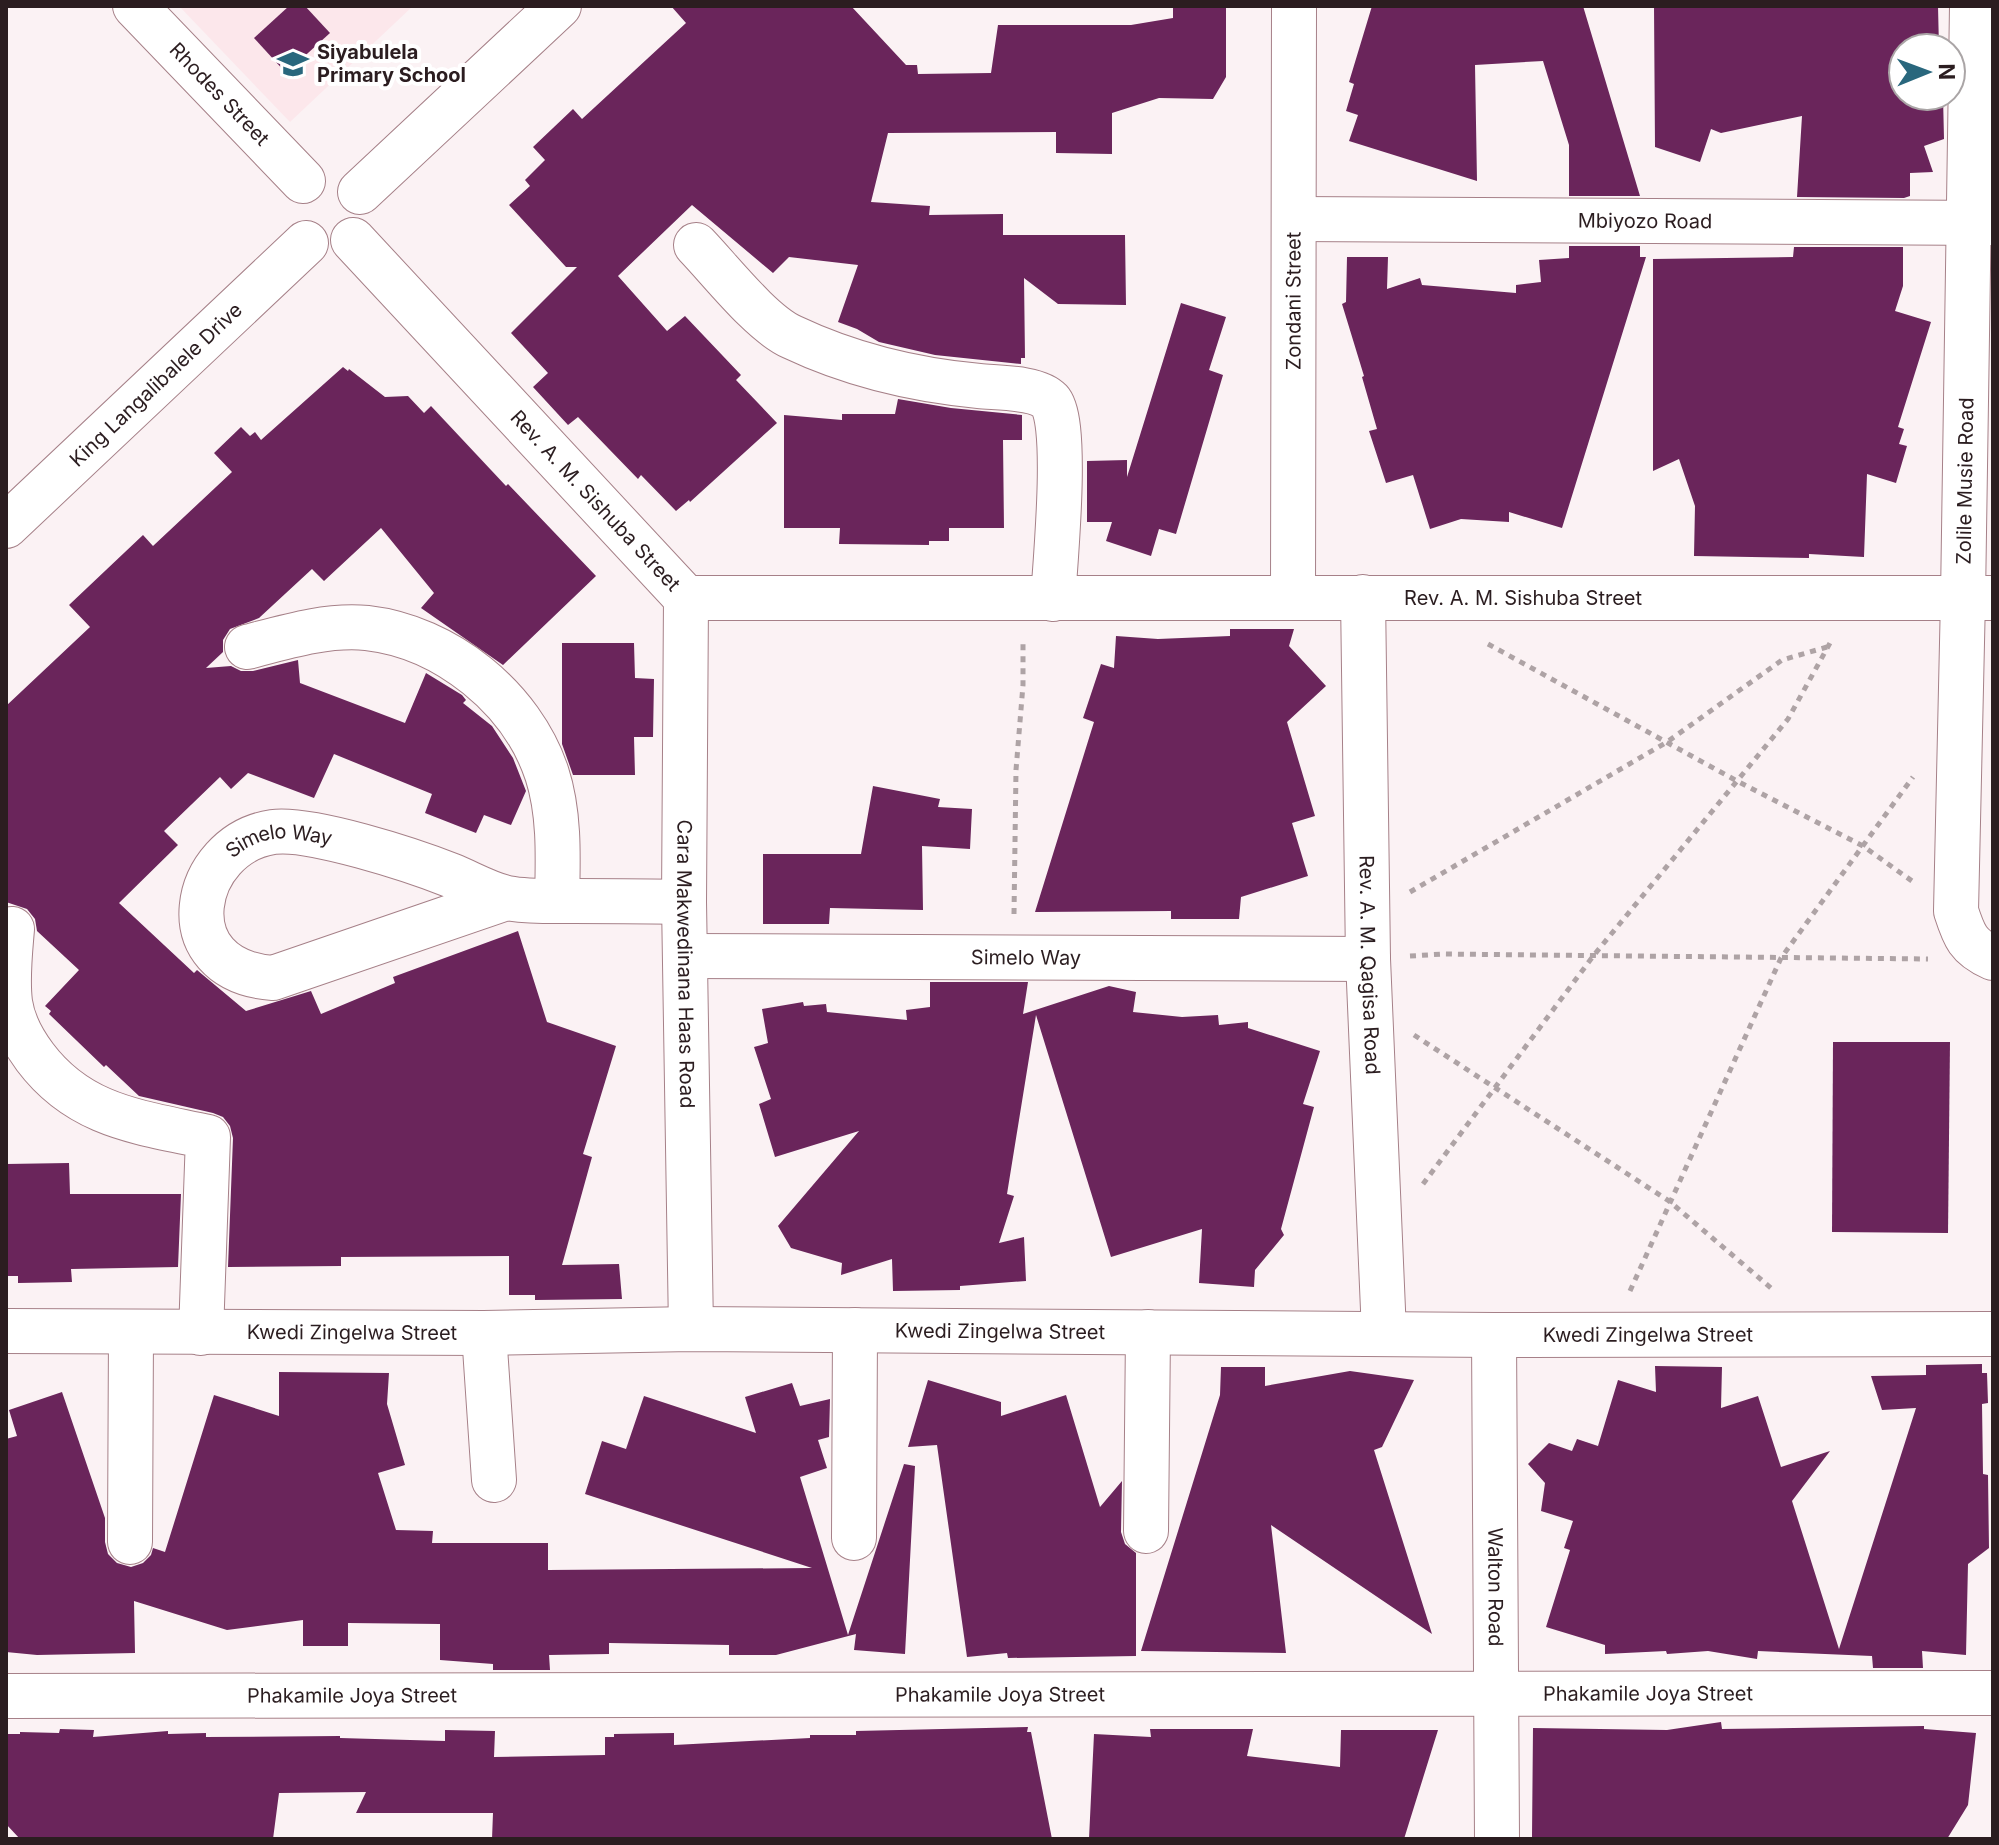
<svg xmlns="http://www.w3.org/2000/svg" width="1999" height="1845" font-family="Inter,sans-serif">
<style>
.built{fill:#fce7eb}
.building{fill:#6a255b}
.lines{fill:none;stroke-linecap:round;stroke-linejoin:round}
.minor-casing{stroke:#a68088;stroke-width:46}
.path{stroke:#aea3a5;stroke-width:5;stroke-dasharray:6 6;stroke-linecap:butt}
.minor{stroke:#fff;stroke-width:44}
.labels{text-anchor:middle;stroke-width:8;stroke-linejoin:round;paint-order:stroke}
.poi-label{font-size:20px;font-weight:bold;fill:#2b1d20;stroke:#fff;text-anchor:start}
.street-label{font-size:20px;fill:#2b1d20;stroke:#fff}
</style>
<rect width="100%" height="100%" fill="#fbf2f4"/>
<!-- built -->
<polygon class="built" points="179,6 413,6 290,122"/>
<!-- building -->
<g class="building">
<polygon points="289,6 305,6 330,33 286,73 254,38"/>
<polygon points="671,6 851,6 906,65 917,65 918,74 991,73 998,25 1131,25 1173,18 1173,6 1226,6 1226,77 1213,99 1159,98 1112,113 1112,154 1056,153 1056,132 888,133 871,202 930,206 929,215 1003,214 1003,235 1125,235 1126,305 1058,304 1024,278 1025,358 1021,358 1021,364 935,355 879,342 857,329 838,322 858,265 789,257 773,273 692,205 618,276 667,331 685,316 741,375 736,380 777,423 690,502 689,500 676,511 641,475 638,479 578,417 568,425 533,387 548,373 511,333 577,267 566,267 509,205 530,186 525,180 545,160 533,147 573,109 582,119 686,23"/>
<polygon points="1372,6 1583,6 1640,196 1569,196 1569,145 1543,61 1475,65 1477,181 1349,141 1358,115 1346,111 1354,84 1349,82"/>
<polygon points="1654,6 1938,6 1939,48 1903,48 1903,96 1943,96 1944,139 1924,146 1933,172 1910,173 1910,196 1904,198 1797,197 1802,116 1721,133 1711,129 1700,162 1655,147"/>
<polygon points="1569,246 1640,246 1640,257 1646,257 1562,528 1509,512 1509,522 1461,519 1430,529 1413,475 1386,483 1369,431 1377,429 1362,377 1364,376 1342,304 1346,302 1347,257 1388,257 1387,289 1420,278 1422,285 1516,293 1516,285 1541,282 1539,260 1569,258"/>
<polygon points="1794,247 1903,247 1903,286 1895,311 1931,322 1898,427 1904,429 1899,444 1907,446 1896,483 1867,474 1864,557 1809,554 1809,558 1694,556 1695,506 1679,459 1653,471 1653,259 1793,257"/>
<polygon points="1181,303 1226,317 1209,370 1223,375 1176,534 1159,529 1151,556 1106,541 1112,522 1087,522 1087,461 1127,460 1127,477"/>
<polygon points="343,367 348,371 349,369 385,397 408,396 424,413 431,406 506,486 508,484 596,576 503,665 421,608 434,593 381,528 324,581 312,569 259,618 230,629 223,640 223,652 206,668 231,666 241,671 253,671 298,660 300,683 405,723 426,673 462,695 466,700 463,703 492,726 513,758 526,791 511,825 484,815 476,833 425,813 432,794 334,754 314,798 248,773 231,789 220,777 164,831 178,845 119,903 194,973 197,970 246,1011 311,991 321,1014 395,983 393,977 518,931 547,1022 616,1046 583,1154 592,1157 562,1265 619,1264 622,1299 535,1300 535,1295 509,1295 509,1256 341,1257 341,1266 228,1267 233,1138 230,1126 223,1117 213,1113 139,1096 106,1065 104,1067 49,1014 51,1011 45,1006 79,970 37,931 35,919 27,909 6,902 6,706 90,627 69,605 143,535 153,546 232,472 214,453 241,427 250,436 255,432 261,440"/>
<polygon points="898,399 951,408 1022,415 1022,440 1003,440 1004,528 949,528 949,541 929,541 929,545 839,544 840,528 784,528 784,415 842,420 842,414 895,414"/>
<polygon points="1230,629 1294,629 1289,646 1326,686 1287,722 1315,816 1292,823 1308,876 1241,897 1239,919 1171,919 1171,911 1035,912 1094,722 1083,718 1101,664 1114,668 1116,636 1158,639 1230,636"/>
<polygon points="562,643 634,643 635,678 654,679 653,737 634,737 635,775 573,775 562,744"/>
<polygon points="873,786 940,799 938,807 972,809 970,849 922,846 923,910 830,908 829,924 763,924 763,854 861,854"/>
<polygon points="930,982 1028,982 1023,1014 1109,986 1136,992 1133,1012 1182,1017 1218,1015 1219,1025 1248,1022 1248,1028 1320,1051 1303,1104 1314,1107 1281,1229 1284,1235 1255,1270 1254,1287 1199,1283 1202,1229 1111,1257 1036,1015 1007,1194 1014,1196 999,1243 1024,1237 1026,1281 960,1286 960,1290 893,1291 892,1259 841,1275 842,1263 791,1248 778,1226 859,1131 775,1157 759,1104 771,1099 754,1047 768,1043 762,1009 803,1002 804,1006 826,1004 827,1012 907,1020 906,1010 930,1007"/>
<polygon points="1833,1042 1950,1042 1948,1233 1832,1232"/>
<polygon points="69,1163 70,1194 181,1194 178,1267 71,1269 72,1282 18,1283 18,1276 6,1276 6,1164"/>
<polygon points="1982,1364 1982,1373 1987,1373 1988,1403 1982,1404 1983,1474 1988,1475 1989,1548 1968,1564 1966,1655 1922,1651 1923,1668 1873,1668 1872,1656 1758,1651 1757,1659 1708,1651 1667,1654 1666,1651 1605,1654 1605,1645 1546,1627 1570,1550 1564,1548 1573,1521 1541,1511 1545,1483 1528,1464 1549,1443 1572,1451 1577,1439 1598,1446 1618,1380 1656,1392 1655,1366 1722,1367 1721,1408 1758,1396 1781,1467 1830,1451 1792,1501 1839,1649 1916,1408 1882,1410 1871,1376 1926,1375 1926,1365"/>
<polygon points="1221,1367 1265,1367 1265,1386 1350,1371 1414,1380 1382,1447 1374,1450 1432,1634 1271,1525 1286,1653 1141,1651 1220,1395"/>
<polygon points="279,1372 389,1373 387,1404 405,1465 378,1473 396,1530 433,1531 432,1543 548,1543 548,1570 812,1568 585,1494 602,1441 626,1449 644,1396 756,1433 745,1397 792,1383 800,1406 830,1399 829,1437 818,1440 827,1468 800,1477 848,1635 904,1464 915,1466 905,1654 854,1650 856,1634 776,1655 729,1655 729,1645 609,1643 609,1654 549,1655 550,1670 493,1670 493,1664 440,1660 440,1624 348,1623 348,1646 303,1646 303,1620 227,1630 134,1601 135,1653 37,1655 6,1652 6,1439 17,1436 9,1410 62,1392 105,1518 105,1542 108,1554 117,1563 131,1567 143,1563 151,1555 153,1548 165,1552 214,1395 279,1416"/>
<polygon points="928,1380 1001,1402 1001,1416 1066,1395 1100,1507 1122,1481 1121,1532 1125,1544 1136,1553 1136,1656 1008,1658 1007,1653 967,1657 937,1445 908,1447"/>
<polygon points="1721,1722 1722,1729 1924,1726 1924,1729 1976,1733 1968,1805 1947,1839 1532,1837 1533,1728 1667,1730"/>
<polygon points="1028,1727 1027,1732 1031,1732 1052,1839 492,1839 493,1813 356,1813 366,1792 279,1793 273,1839 20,1839 6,1824 6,1734 20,1734 20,1732 59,1733 60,1729 94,1730 93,1737 168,1731 168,1734 206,1733 206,1737 340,1736 340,1738 445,1741 445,1730 495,1731 494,1757 605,1755 605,1737 614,1737 614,1734 674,1733 674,1745 810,1738 810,1735 856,1735 856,1731"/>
<polygon points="1150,1729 1253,1729 1247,1756 1340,1767 1341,1730 1438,1730 1404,1839 1089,1839 1094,1734 1151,1737"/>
</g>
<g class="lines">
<defs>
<g id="minor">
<path id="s1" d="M135 6 303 181"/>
<path d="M1972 6 1963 598 1956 911C1964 936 1968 947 1993 958"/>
<polyline points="360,192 559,6"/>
<path id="s2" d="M1295 219 1993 223"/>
<path id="s3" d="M353 240 686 598H1993"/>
<path d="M696 245C721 271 761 323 792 337 851 365 915 380 979 386 997 388 1037 387 1050 401 1069 421 1055 565 1053 599"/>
<path id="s4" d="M6 526 306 243"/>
<path id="s5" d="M1293 597 1294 6"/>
<path id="s6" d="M1363 597 1368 959 1384 1333"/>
<path id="s7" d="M686 598 684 902 691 1329"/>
<path d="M247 647C285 637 327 624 367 628 446 637 522 698 547 774 560 814 558 859 557 901"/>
<path id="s8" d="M506 898 273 978C165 970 191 844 273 832 311 827 412 860 450 875 468 882 488 894 507 898 528 902 553 901 574 901 611 901 647 901 684 902"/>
<path d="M12 929C10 953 7 978 10 1002 13 1023 23 1041 35 1057 80 1117 140 1122 208 1137L201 1333"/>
<path id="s9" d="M686 956 1368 959"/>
<path id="s10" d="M6 1331 484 1333 691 1329 1494 1335 1993 1334"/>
<polyline points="484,1333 494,1480"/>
<path id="s11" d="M1494 1335 1497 1839"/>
<polyline points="1146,1531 1148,1332"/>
<polyline points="854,1538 855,1330"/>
<polyline points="130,1542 131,1332"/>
<path id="s12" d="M6 1696 1993 1693"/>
</g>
</defs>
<!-- minor casing -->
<use href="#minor" class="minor-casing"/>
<!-- path -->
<g class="path">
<polyline points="1488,644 1737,781 1863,846 1912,881"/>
<polyline points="1410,892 1667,742 1782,660 1827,647"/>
<polyline points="1014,914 1016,770 1023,685 1023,641"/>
<polyline points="1410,956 1444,954 1928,959"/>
<polyline points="1414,1035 1669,1201 1771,1288"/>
<polyline points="1423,1184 1594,955 1788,719 1830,643"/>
<polyline points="1630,1291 1781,958 1913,777"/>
</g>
<!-- minor -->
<use href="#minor" class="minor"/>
</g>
<!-- icons -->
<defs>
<symbol id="school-bare" viewBox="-9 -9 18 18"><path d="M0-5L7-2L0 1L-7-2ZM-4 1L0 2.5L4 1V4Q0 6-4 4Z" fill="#29677d" stroke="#fff" stroke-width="2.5" paint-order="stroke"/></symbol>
</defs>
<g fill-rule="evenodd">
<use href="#school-bare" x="271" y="42" width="44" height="44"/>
</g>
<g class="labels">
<!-- poi labels -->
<g class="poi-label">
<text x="317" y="59">Siyabulela<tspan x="317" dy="23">Primary School</tspan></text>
</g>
<!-- street labels -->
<g class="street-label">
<text dy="7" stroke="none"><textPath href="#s1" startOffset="122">Rhodes Street</textPath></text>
<text dy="7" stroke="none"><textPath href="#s2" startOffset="350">Mbiyozo Road</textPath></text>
<text dy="7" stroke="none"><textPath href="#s5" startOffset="296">Zondani Street</textPath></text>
<text dy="7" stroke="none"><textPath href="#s4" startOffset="206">King Langalibalele Drive</textPath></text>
<text transform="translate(1965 481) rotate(-89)" y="7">Zolile Musie Road</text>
<text dy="7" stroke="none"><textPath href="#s3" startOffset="356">Rev. A. M. Sishuba Street</textPath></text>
<text dy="7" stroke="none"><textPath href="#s3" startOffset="1326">Rev. A. M. Sishuba Street</textPath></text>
<text dy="7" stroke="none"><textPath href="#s8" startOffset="476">Simelo Way</textPath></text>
<text dy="7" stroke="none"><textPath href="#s9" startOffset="340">Simelo Way</textPath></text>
<text dy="7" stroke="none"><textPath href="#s7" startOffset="366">Cara Makwedinana Haas Road</textPath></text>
<text dy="7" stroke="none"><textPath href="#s6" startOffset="368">Rev. A. M. Qagisa Road</textPath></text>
<text dy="7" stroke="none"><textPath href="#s10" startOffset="994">Kwedi Zingelwa Street</textPath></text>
<text dy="7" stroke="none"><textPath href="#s10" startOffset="346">Kwedi Zingelwa Street</textPath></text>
<text dy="7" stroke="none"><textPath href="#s10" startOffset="1642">Kwedi Zingelwa Street</textPath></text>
<text dy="7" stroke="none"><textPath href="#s11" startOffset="252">Walton Road</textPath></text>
<text dy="7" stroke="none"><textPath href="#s12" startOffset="1642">Phakamile Joya Street</textPath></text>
<text dy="7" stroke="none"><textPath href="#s12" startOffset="994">Phakamile Joya Street</textPath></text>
<text dy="7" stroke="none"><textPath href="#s12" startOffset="346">Phakamile Joya Street</textPath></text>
</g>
</g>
<!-- border -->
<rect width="1999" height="1845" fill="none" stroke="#2b1d20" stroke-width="16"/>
<!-- north arrow -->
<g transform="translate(1927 72) rotate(89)"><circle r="38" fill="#ffffff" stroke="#aaa5a6" stroke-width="2"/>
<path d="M0-6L14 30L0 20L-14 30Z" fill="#29677d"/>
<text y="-12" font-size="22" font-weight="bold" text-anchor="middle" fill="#2b1d20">N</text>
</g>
</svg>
